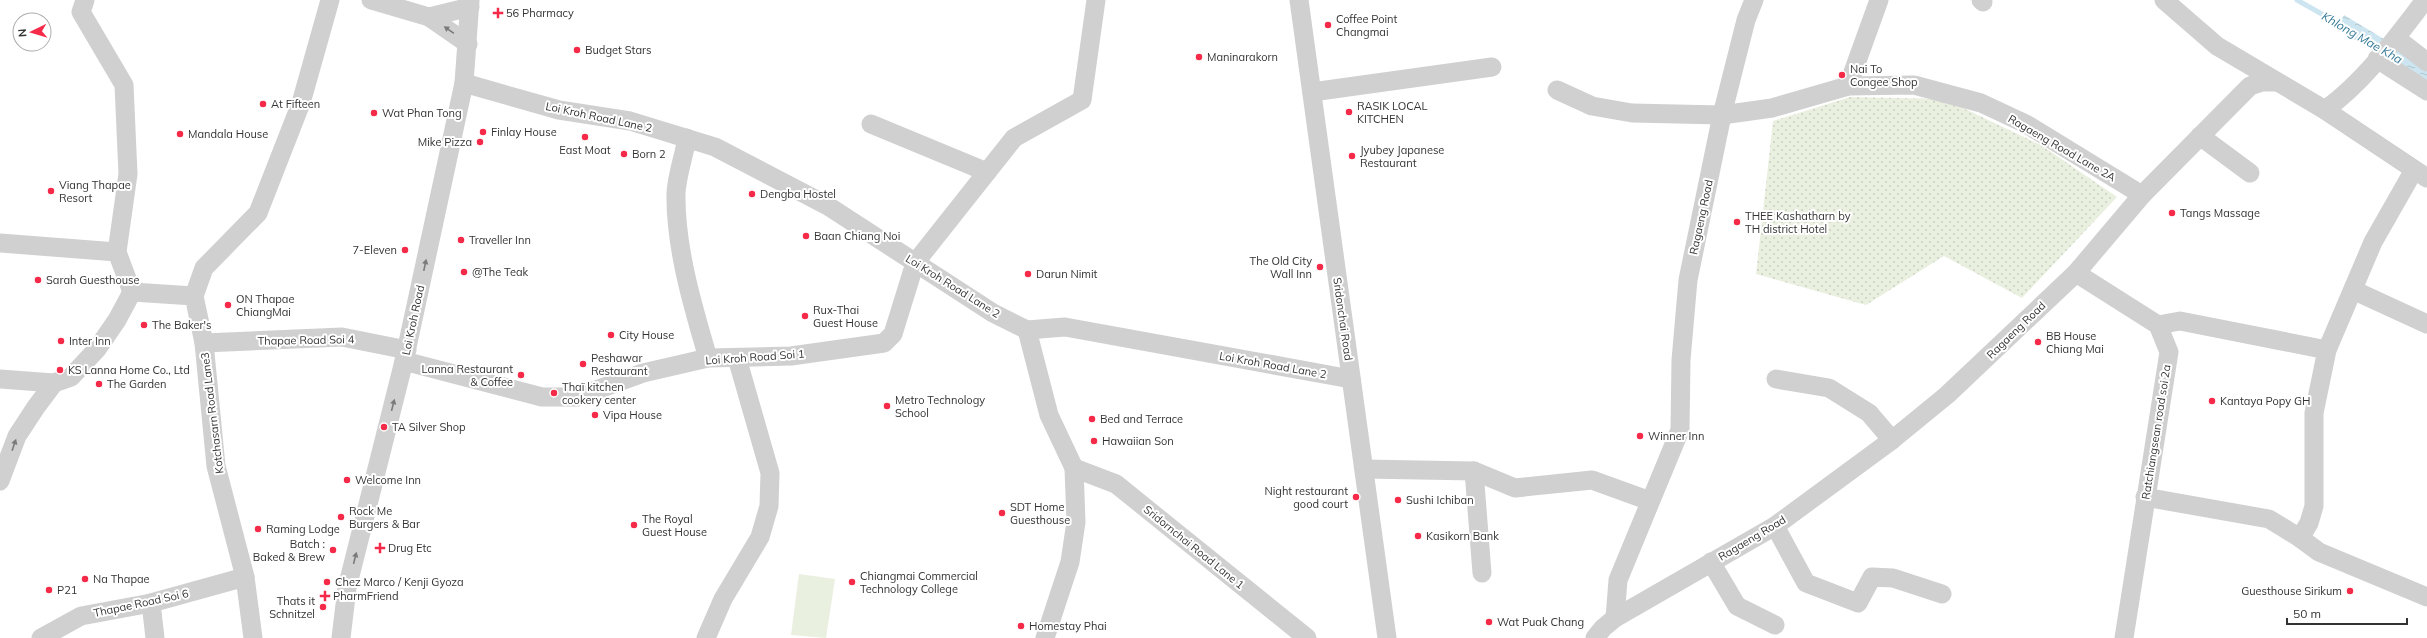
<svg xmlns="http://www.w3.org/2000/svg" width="2427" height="638" font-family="Mulish,sans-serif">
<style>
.grass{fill:url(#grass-dots)}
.garden{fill:#eaf0e0}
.water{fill:url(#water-ripples)}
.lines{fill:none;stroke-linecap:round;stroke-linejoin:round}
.stream{stroke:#cce5f0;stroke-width:5}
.minor{stroke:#d0d0d0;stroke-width:19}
.oneway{fill:#7a7a7a}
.poi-dot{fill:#f52a49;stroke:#fff;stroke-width:1.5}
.labels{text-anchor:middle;stroke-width:4;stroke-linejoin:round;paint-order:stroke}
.poi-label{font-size:11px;fill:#333;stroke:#fff;text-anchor:start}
.street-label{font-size:11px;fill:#333;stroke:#fff}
.water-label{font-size:12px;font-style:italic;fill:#357a97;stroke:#fff}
</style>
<defs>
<pattern id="grass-dots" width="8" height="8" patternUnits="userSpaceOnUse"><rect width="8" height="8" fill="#eaf0e0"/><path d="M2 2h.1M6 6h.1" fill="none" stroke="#c9cec1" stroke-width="1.8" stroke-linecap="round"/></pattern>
<pattern id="water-ripples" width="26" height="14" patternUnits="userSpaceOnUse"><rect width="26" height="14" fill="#cce5f0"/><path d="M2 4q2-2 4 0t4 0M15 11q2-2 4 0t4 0" fill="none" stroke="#b0c5ce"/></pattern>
</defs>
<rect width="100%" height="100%" fill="#fff"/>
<!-- grass -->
<polygon class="grass" points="1850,97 1944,99 2041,145 2117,197 2022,298 1944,256 1866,305 1756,274 1773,121"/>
<!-- garden -->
<polygon class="garden" points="799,574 835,579 826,638 791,635"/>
<!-- water -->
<polygon class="water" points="2344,15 2427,65 2427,86 2414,76 2337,29"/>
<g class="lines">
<!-- stream -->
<polyline class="stream" points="2297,0 2345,27"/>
<!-- minor -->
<g class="minor">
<polyline points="85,0 81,12 124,85 128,174 117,252 132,292"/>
<polyline points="371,0 429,17 468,44"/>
<polyline points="1299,0 1387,638"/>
<polyline points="1981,0 1983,2"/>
<polyline points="2164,0 2217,46 2325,110 2427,178"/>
<polyline points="429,17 470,7"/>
<polyline points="2396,38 2427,62"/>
<polyline points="2377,59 2427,91"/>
<polyline points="464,83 559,110 630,121 715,147 828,206 993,313 1027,330 1065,327 1351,379"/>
<polyline points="1848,86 1879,0"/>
<polyline points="1557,90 1592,106 1632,113 1722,115 1772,108 1848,86 1914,85 1981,103 2026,124 2142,195"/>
<polyline points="1312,92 1492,67"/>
<path d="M2325 110C2365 81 2395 39 2425 0"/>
<polyline points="871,124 987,172"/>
<polyline points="2200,136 2250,173"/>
<path d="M687 138C684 156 677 175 676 193 675 247 693 307 708 358"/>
<polyline points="0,243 117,252"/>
<polyline points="2076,273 2158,325 2169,352 2124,638"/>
<polyline points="2353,290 2427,324"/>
<polyline points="132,292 194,296 204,343 216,466 245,577 253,638"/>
<polyline points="194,296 204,268 258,213 301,103 330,0"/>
<polyline points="2158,325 2180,321 2327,350"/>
<polyline points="1027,330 1049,415 1074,468 1076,522 1070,562 1045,638"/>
<polyline points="204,343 342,337 407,350"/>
<polyline points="404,361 542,397 577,397 643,373 708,358 791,356 884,343 893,334 915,263 1014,138 1082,100 1096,0"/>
<polyline points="0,379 54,383"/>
<polyline points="1776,379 1829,388 1869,413 1892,440"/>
<polyline points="1074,468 1116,484 1307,638"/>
<polyline points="1364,469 1474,471 1515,488 1592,480 1650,501"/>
<polyline points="1474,471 1482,573"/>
<polyline points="0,481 17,436 36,407 54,383 71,377 97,349 117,320 132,292"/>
<polyline points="2145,497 2269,519 2300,538 2319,552 2427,597"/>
<polyline points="1775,526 1806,583 1858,603 1872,577 1893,578 1942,594"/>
<polyline points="2300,538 2309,523 2314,506 2314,413 2327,350 2373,242 2414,170"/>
<polyline points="1711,562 1737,606 1775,625"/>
<polyline points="151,603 155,638"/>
<polyline points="1615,618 1618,580 1680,430 1681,360 1688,280 1722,115 1746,20 1754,0"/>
<polyline points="41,638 81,616 151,603 245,577"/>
<polyline points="341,638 347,588 404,361 464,83 470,0"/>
<polyline points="706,638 723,599 760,537 769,506 770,473 737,358"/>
<polyline points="1595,638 1603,628 1615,618 1775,526 1892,440 1947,395 2076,273 2142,195 2250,86 2262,82 2275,82"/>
</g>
</g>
<!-- one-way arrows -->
<defs><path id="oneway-solid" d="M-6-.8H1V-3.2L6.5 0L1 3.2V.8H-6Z"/></defs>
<g class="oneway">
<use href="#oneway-solid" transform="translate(449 30) rotate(-145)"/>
<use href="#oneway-solid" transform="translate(425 265) rotate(-78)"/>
<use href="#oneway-solid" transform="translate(393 405) rotate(-76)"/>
<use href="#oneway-solid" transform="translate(14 445) rotate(-71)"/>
<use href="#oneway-solid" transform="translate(355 558) rotate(-76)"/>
</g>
<!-- markers -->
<g class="poi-dot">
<path d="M496 7h4v4h4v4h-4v4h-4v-4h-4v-4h4z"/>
<circle cx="1328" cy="25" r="4"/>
<circle cx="577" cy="50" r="4"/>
<circle cx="1199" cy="57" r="4"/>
<circle cx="1842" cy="75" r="4"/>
<circle cx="263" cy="104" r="4"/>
<circle cx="1349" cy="112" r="4"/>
<circle cx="374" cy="113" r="4"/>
<circle cx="483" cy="132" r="4"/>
<circle cx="180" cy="134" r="4"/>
<circle cx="585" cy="137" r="4"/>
<circle cx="480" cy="142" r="4"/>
<circle cx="624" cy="154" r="4"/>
<circle cx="1352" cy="156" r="4"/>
<circle cx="51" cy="191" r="4"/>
<circle cx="752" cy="194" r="4"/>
<circle cx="2172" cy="213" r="4"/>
<circle cx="1737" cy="222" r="4"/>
<circle cx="806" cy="236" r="4"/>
<circle cx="461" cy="240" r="4"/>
<circle cx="405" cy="250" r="4"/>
<circle cx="1320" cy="267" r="4"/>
<circle cx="464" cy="272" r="4"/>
<circle cx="1028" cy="274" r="4"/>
<circle cx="38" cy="280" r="4"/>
<circle cx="228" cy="305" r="4"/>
<circle cx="805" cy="316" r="4"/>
<circle cx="144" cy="325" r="4"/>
<circle cx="611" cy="335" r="4"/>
<circle cx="61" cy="341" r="4"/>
<circle cx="2038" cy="342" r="4"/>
<circle cx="583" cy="364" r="4"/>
<circle cx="60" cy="370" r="4"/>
<circle cx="521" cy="375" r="4"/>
<circle cx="99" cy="384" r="4"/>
<circle cx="554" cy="393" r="4"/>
<circle cx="2212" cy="401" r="4"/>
<circle cx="887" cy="406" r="4"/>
<circle cx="595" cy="415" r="4"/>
<circle cx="1092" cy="419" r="4"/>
<circle cx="384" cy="427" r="4"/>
<circle cx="1640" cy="436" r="4"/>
<circle cx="1094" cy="441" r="4"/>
<circle cx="347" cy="480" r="4"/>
<circle cx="1356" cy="497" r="4"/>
<circle cx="1398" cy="500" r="4"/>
<circle cx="1002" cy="513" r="4"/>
<circle cx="341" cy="517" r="4"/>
<circle cx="634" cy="525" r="4"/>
<circle cx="258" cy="529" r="4"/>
<circle cx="1418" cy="536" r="4"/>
<path d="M378 542h4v4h4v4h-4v4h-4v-4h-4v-4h4z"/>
<circle cx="333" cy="550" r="4"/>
<circle cx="85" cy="579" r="4"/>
<circle cx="327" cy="582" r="4"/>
<circle cx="852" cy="582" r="4"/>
<circle cx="49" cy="590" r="4"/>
<circle cx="2350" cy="591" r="4"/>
<path d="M323 590h4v4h4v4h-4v4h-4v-4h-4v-4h4z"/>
<circle cx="323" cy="607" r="4"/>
<circle cx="1489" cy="622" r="4"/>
<circle cx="1021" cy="626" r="4"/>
</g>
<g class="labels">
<!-- poi labels -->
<g class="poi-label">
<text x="506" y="17">56 Pharmacy</text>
<text x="1336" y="23">Coffee Point<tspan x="1336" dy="13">Changmai</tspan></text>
<text x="585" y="54">Budget Stars</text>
<text x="1207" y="61">Maninarakorn</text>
<text x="1850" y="73">Nai To<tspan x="1850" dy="13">Congee Shop</tspan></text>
<text x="271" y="108">At Fifteen</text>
<text x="1357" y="110">RASIK LOCAL<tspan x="1357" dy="13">KITCHEN</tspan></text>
<text x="382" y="117">Wat Phan Tong</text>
<text x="491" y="136">Finlay House</text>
<text x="188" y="138">Mandala House</text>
<text x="472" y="146" text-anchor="end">Mike Pizza</text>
<text x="585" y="154" text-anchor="middle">East Moat</text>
<text x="1360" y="154">Jyubey Japanese<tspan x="1360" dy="13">Restaurant</tspan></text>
<text x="632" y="158">Born 2</text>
<text x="59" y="189">Viang Thapae<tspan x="59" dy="13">Resort</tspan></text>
<text x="760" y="198">Dengba Hostel</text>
<text x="2180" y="217">Tangs Massage</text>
<text x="1745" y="220">THEE Kashatharn by<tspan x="1745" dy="13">TH district Hotel</tspan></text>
<text x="814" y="240">Baan Chiang Noi</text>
<text x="469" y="244">Traveller Inn</text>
<text x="397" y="254" text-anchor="end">7-Eleven</text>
<text x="1312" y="265" text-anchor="end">The Old City<tspan x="1312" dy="13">Wall Inn</tspan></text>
<text x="472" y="276">@The Teak</text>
<text x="1036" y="278">Darun Nimit</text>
<text x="46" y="284">Sarah Guesthouse</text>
<text x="236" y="303">ON Thapae<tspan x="236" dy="13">ChiangMai</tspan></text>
<text x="813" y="314">Rux-Thai<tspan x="813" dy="13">Guest House</tspan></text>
<text x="152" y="329">The Baker's</text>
<text x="619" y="339">City House</text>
<text x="2046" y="340">BB House<tspan x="2046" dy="13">Chiang Mai</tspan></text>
<text x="69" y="345">Inter Inn</text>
<text x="591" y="362">Peshawar<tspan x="591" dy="13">Restaurant</tspan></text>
<text x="513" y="373" text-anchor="end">Lanna Restaurant<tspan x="513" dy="13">&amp; Coffee</tspan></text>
<text x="68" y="374">KS Lanna Home Co., Ltd</text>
<text x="107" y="388">The Garden</text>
<text x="562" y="391">Thaï kitchen<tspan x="562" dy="13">cookery center</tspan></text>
<text x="895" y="404">Metro Technology<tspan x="895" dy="13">School</tspan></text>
<text x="2220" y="405">Kantaya Popy GH</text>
<text x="603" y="419">Vipa House</text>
<text x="1100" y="423">Bed and Terrace</text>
<text x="392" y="431">TA Silver Shop</text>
<text x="1648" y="440">Winner Inn</text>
<text x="1102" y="445">Hawaiian Son</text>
<text x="355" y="484">Welcome Inn</text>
<text x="1348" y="495" text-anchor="end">Night restaurant<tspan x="1348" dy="13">good court</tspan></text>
<text x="1406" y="504">Sushi Ichiban</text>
<text x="1010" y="511">SDT Home<tspan x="1010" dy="13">Guesthouse</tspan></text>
<text x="349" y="515">Rock Me<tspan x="349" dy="13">Burgers &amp; Bar</tspan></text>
<text x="642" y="523">The Royal<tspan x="642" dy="13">Guest House</tspan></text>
<text x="266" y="533">Raming Lodge</text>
<text x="1426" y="540">Kasikorn Bank</text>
<text x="325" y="548" text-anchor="end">Batch :<tspan x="325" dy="13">Baked &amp; Brew</tspan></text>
<text x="388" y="552">Drug Etc</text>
<text x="860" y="580">Chiangmai Commercial<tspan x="860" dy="13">Technology College</tspan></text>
<text x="93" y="583">Na Thapae</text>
<text x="335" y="586">Chez Marco / Kenji Gyoza</text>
<text x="57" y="594">P21</text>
<text x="2342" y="595" text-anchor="end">Guesthouse Sirikum</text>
<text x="333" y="600">PharmFriend</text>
<text x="315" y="605" text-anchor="end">Thats it<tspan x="315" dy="13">Schnitzel</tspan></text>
<text x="1497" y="626">Wat Puak Chang</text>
<text x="1029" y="630">Homestay Phai</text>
</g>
<!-- street labels -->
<g class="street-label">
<text transform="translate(599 117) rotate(12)" y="4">Loi Kroh Road Lane 2</text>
<text transform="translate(2062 148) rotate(30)" y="4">Ragaeng Road Lane 2A</text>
<text transform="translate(1701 217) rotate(-78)" y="4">Ragaeng Road</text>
<text transform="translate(953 286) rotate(32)" y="4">Loi Kroh Road Lane 2</text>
<text transform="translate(1343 319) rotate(82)" y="4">Sridonchai Road</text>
<text transform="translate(413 320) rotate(-78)" y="4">Loi Kroh Road</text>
<text transform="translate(2016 330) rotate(-44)" y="4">Ragaeng Road</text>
<text transform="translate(306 340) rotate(-1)" y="4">Thapae Road Soi 4</text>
<text transform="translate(755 357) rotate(-4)" y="4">Loi Kroh Road Soi 1</text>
<text transform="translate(1273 365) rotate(10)" y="4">Loi Kroh Road Lane 2</text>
<text transform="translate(212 413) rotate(-97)" y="4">Kotchasarn Road Lane3</text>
<text transform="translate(2156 432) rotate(-81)" y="4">Ratchiangsean road soi 2a</text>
<text transform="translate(1752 538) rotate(-31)" y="4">Ragaeng Road</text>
<text transform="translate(1194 547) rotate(39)" y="4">Sridornchai Road Lane 1</text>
<text transform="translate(141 603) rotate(-12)" y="4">Thapae Road Soi 6</text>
</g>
<!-- water labels -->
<g class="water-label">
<text transform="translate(2362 38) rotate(30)" y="4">Khlong Mae Kha</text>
</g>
</g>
<!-- north arrow -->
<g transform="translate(32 32) rotate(265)"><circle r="19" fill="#ffffff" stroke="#adadad"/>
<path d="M0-3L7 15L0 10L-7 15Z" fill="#f52a49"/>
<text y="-6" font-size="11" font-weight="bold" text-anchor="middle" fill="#333333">N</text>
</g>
<!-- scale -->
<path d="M2287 618v6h120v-6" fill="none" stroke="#333333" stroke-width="2"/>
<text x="2293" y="618" font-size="12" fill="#333333" stroke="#ffffff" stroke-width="3" paint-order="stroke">50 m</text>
</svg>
